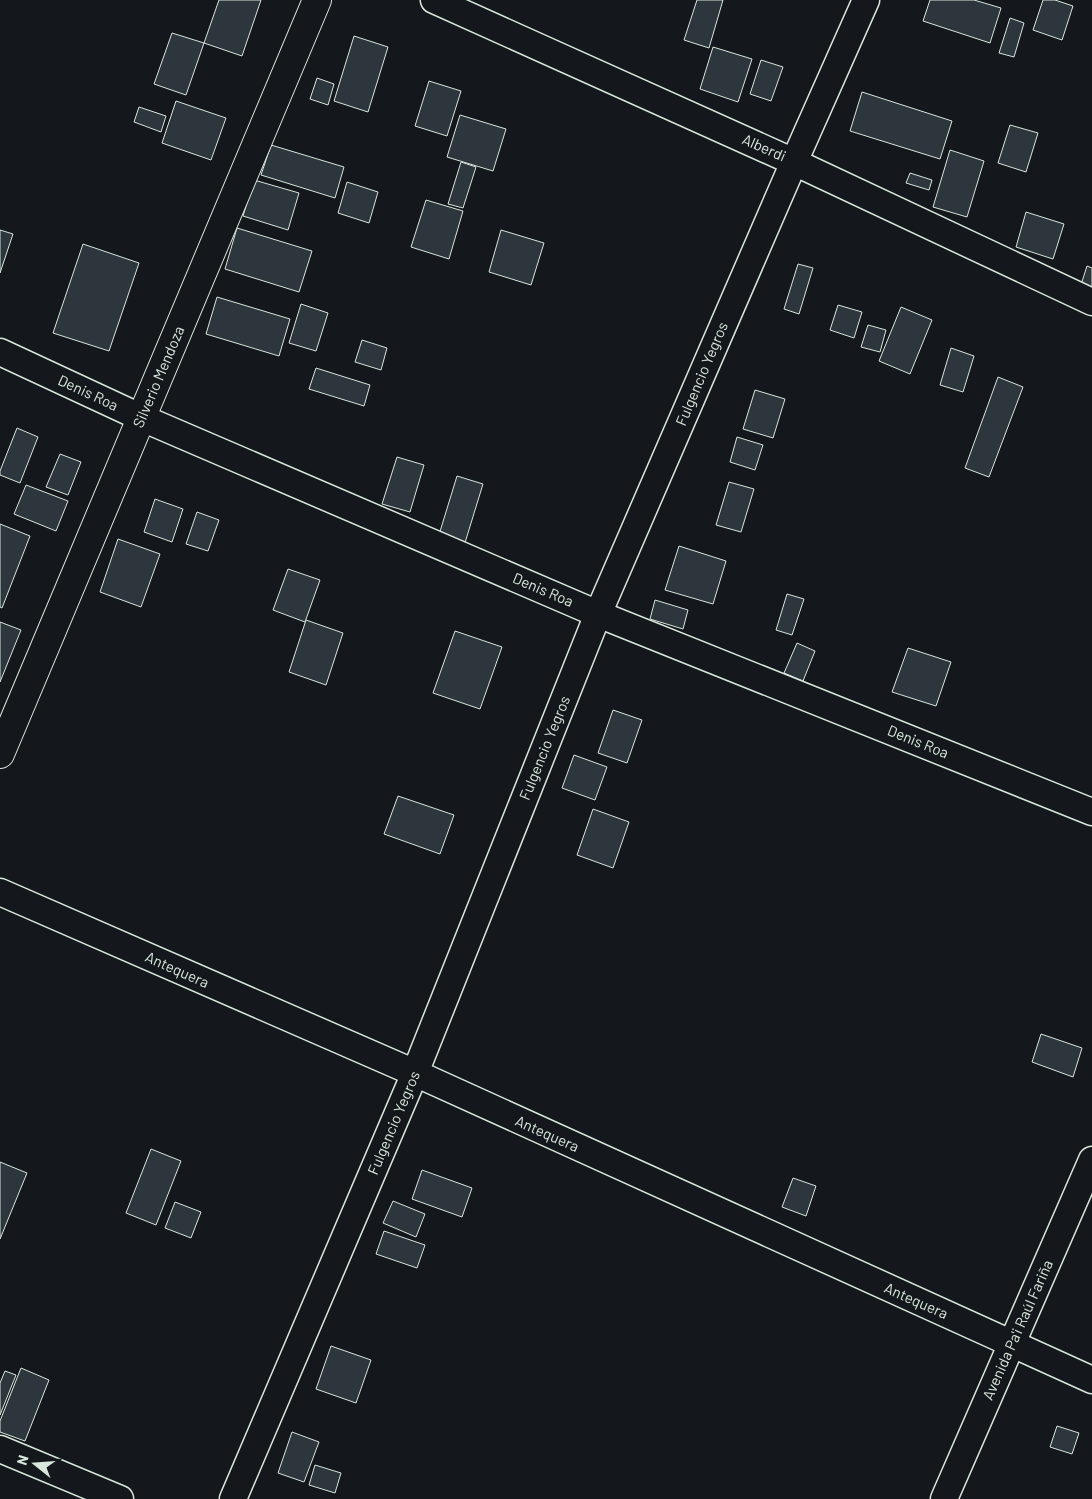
<svg xmlns="http://www.w3.org/2000/svg" width="1092" height="1499" font-family="Barlow,sans-serif">
<style>
.building{fill:#2c363c;stroke:#d8e6dc}
.lines{fill:none;stroke-linecap:round;stroke-linejoin:round}
.minor-casing{stroke:#d8e6dc;stroke-width:29}
.trunk-casing{stroke:#d8e6dc;stroke-width:30}
.minor{stroke:#14181c;stroke-width:26}
.trunk{stroke:#14181c;stroke-width:28}
.labels{text-anchor:middle;stroke-width:4;stroke-linejoin:round;paint-order:stroke}
.street-label{font-size:15px;fill:#d8e6dc;stroke:#14181c}
</style>
<rect width="100%" height="100%" fill="#14181c"/>
<!-- building -->
<g class="building">
<polygon points="219,0 261,0 242,56 204,43"/>
<polygon points="697,0 723,0 709,48 684,40"/>
<polygon points="930,0 974,0 1001,8 990,43 923,21"/>
<polygon points="1043,0 1055,0 1073,6 1062,40 1033,30"/>
<polygon points="1010,18 1024,23 1014,57 999,53"/>
<polygon points="172,33 204,43 186,95 154,84"/>
<polygon points="354,36 388,47 368,112 334,101"/>
<polygon points="713,47 752,59 738,102 700,89"/>
<polygon points="761,60 783,67 771,101 750,94"/>
<polygon points="317,78 334,84 328,105 310,99"/>
<polygon points="429,81 461,91 447,136 415,126"/>
<polygon points="862,92 952,121 940,159 850,131"/>
<polygon points="176,101 226,118 211,160 162,143"/>
<polygon points="139,107 166,116 161,132 134,122"/>
<polygon points="460,115 506,129 493,171 447,157"/>
<polygon points="1010,125 1038,133 1026,172 998,163"/>
<polygon points="271,145 344,167 335,198 261,175"/>
<polygon points="950,150 984,161 967,217 933,207"/>
<polygon points="461,162 476,167 463,208 448,204"/>
<polygon points="910,173 932,180 929,190 906,183"/>
<polygon points="254,180 299,193 288,230 243,216"/>
<polygon points="347,182 378,192 369,223 338,213"/>
<polygon points="426,200 463,211 449,259 411,247"/>
<polygon points="1026,212 1064,224 1053,259 1016,247"/>
<polygon points="237,228 312,251 299,292 225,269"/>
<polygon points="0,230 13,234 0,273"/>
<polygon points="501,230 544,243 531,285 489,272"/>
<polygon points="83,244 139,263 109,351 53,333"/>
<polygon points="798,264 813,268 799,314 784,309"/>
<polygon points="1087,266 1092,268 1092,298 1078,294"/>
<polygon points="217,297 290,319 279,356 206,334"/>
<polygon points="301,304 328,313 316,351 289,343"/>
<polygon points="838,305 862,312 854,338 830,330"/>
<polygon points="901,307 932,320 910,374 879,361"/>
<polygon points="868,325 886,330 880,352 861,347"/>
<polygon points="362,340 387,348 381,370 355,362"/>
<polygon points="951,348 974,356 963,392 940,385"/>
<polygon points="316,368 370,385 364,406 309,389"/>
<polygon points="998,377 1023,387 989,477 965,468"/>
<polygon points="755,390 785,399 773,438 743,429"/>
<polygon points="17,428 38,437 20,483 0,475 0,471"/>
<polygon points="737,437 763,445 755,470 730,462"/>
<polygon points="60,454 81,462 68,495 46,487"/>
<polygon points="397,457 424,465 410,512 382,504"/>
<polygon points="457,476 483,484 464,546 438,538"/>
<polygon points="729,482 754,489 741,532 716,525"/>
<polygon points="26,485 68,501 56,531 14,514"/>
<polygon points="155,499 183,509 172,542 144,532"/>
<polygon points="197,512 219,520 208,551 186,544"/>
<polygon points="0,524 30,536 2,608 0,607"/>
<polygon points="118,539 160,554 141,607 100,592"/>
<polygon points="679,546 726,561 713,604 665,590"/>
<polygon points="288,569 320,580 305,622 273,610"/>
<polygon points="787,594 804,599 792,635 776,630"/>
<polygon points="655,600 688,610 683,629 650,619"/>
<polygon points="306,620 343,633 326,685 289,672"/>
<polygon points="0,622 21,630 0,682"/>
<polygon points="455,631 502,647 480,709 433,693"/>
<polygon points="797,643 815,651 803,681 784,673"/>
<polygon points="908,648 951,662 936,706 892,692"/>
<polygon points="613,710 642,720 627,763 598,753"/>
<polygon points="574,755 607,767 595,800 562,788"/>
<polygon points="398,796 454,815 440,854 384,834"/>
<polygon points="593,809 629,822 613,868 577,855"/>
<polygon points="1041,1034 1082,1048 1073,1077 1032,1062"/>
<polygon points="151,1149 181,1161 156,1225 126,1213"/>
<polygon points="0,1162 27,1173 0,1239"/>
<polygon points="422,1170 472,1188 462,1217 412,1199"/>
<polygon points="793,1178 816,1186 806,1216 782,1207"/>
<polygon points="393,1201 425,1214 416,1237 383,1223"/>
<polygon points="175,1202 201,1212 191,1238 165,1228"/>
<polygon points="384,1231 425,1245 417,1268 376,1254"/>
<polygon points="331,1346 371,1360 356,1403 316,1389"/>
<polygon points="21,1368 49,1380 25,1441 0,1432 0,1421"/>
<polygon points="5,1371 16,1375 0,1415 0,1383"/>
<polygon points="1057,1426 1079,1433 1072,1454 1050,1447"/>
<polygon points="292,1432 319,1442 304,1482 278,1473"/>
<polygon points="315,1465 341,1473 335,1493 309,1485"/>
</g>
<g class="lines">
<defs>
<g id="minor">
<polyline points="434,0 794,162 1092,302"/>
<polyline points="0,352 142,418 598,614 1092,812"/>
<polyline points="0,892 415,1073 1092,1380"/>
<polyline points="0,1449 120,1499"/>
<polyline points="233,1499 415,1073 598,614 794,162 866,0"/>
<polyline points="944,1499 1092,1160"/>
</g>
<polyline id="trunk" points="0,754 317,0"/>
</defs>
<!-- minor casing -->
<use href="#minor" class="minor-casing"/>
<!-- trunk casing -->
<use href="#trunk" class="trunk-casing"/>
<!-- minor -->
<use href="#minor" class="minor"/>
<!-- trunk -->
<use href="#trunk" class="trunk"/>
</g>
<g class="labels">
<!-- street labels -->
<g class="street-label">
<text transform="translate(764 148) rotate(24)" y="5">Alberdi</text>
<text transform="translate(702 374) rotate(-67)" y="5">Fulgencio Yegros</text>
<text transform="translate(159 377) rotate(-67)" y="5">Silverio Mendoza</text>
<text transform="translate(88 393) rotate(25)" y="5">Denis Roa</text>
<text transform="translate(543 590) rotate(23)" y="5">Denis Roa</text>
<text transform="translate(918 742) rotate(22)" y="5">Denis Roa</text>
<text transform="translate(545 748) rotate(-68)" y="5">Fulgencio Yegros</text>
<text transform="translate(177 970) rotate(24)" y="5">Antequera</text>
<text transform="translate(394 1123) rotate(-67)" y="5">Fulgencio Yegros</text>
<text transform="translate(547 1134) rotate(24)" y="5">Antequera</text>
<text transform="translate(916 1301) rotate(24)" y="5">Antequera</text>
<text transform="translate(1018 1330) rotate(-66)" y="5">Avenida Pa'i Raúl Fariña</text>
</g>
</g>
<!-- north arrow -->
<g transform="translate(35 1464) rotate(287)" stroke="#14181c" stroke-width="4" paint-order="stroke">
<path d="M0-4L9 19L0 12L-9 19Z" fill="#d8e6dc"/>
<text y="-8" font-size="14" font-weight="bold" text-anchor="middle" fill="#d8e6dc">N</text>
</g>
</svg>
